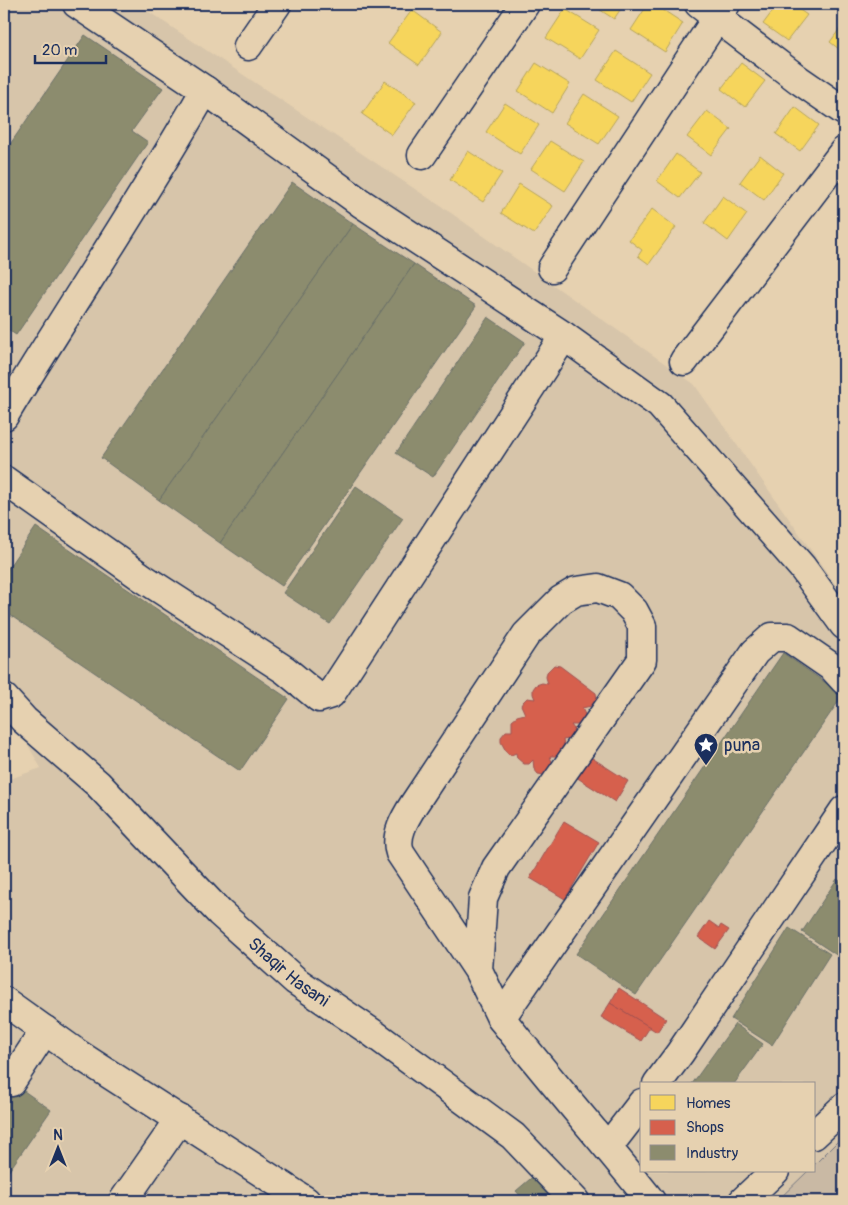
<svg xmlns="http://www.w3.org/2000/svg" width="848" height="1205" font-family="Pangolin,sans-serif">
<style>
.built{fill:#d7c5aa}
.green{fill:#c9b9a4;stroke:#727481}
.homes{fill:#f6d55c;stroke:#b4a35d}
.shops{fill:#d6604d;stroke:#9e5152}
.industry{fill:#8c8c6e;stroke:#6a7069}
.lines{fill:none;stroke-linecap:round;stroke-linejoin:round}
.minor-casing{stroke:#1b2f5e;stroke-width:31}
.minor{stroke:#e6d1b0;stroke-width:28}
.labels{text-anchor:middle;stroke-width:5;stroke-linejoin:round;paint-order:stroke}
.poi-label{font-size:18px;fill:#1b2f5e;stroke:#e6d1b0;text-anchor:start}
.street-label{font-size:18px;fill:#1b2f5e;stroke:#e6d1b0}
</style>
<rect width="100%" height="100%" fill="#e6d1b0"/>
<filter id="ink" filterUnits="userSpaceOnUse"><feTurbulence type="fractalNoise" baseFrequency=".02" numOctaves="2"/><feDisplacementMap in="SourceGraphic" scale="10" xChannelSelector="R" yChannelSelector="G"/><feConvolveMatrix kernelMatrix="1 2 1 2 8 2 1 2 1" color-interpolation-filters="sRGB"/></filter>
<g filter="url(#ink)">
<!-- built -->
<polygon class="built" points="4,4 137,4 451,213 694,384 844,597 844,1135 814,1165 814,1084 642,1084 642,1171 808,1171 777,1201 4,1201 4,781 41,768 4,703"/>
<!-- green -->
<polygon class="green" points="844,1135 844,1201 777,1201 808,1171 814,1171 814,1165"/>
<!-- homes -->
<g class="homes">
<polygon points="591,4 624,4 614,19"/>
<polygon points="648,4 654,4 683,23 665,52 631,30"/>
<polygon points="778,4 791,4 807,15 787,41 763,24"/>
<polygon points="565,9 599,30 580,59 546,38"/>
<polygon points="412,10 442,32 419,65 388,43"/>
<polygon points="844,23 844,53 830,42"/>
<polygon points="616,51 650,73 631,102 597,80"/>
<polygon points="536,63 570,84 552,113 518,91"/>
<polygon points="741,63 765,81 745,107 721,89"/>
<polygon points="385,81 416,102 392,135 362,114"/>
<polygon points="584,94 618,116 599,144 565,123"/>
<polygon points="505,103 539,125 520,154 486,132"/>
<polygon points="795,107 819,125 800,151 776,134"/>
<polygon points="707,111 731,129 711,155 687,137"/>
<polygon points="550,141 584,162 565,191 531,169"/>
<polygon points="468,151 502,173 483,202 450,180"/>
<polygon points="676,154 700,172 680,198 657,181"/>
<polygon points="760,155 783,173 764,200 740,182"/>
<polygon points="519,184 553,206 534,234 501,213"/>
<polygon points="723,196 747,214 728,241 704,223"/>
<polygon points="652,209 676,227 649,264 638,256 642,250 629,240"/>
</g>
<!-- shops -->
<g class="shops">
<polygon points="554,665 560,666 596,693 597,699 595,704 591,706 582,708 586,717 580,725 571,725 574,729 573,738 563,740 565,752 562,756 550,756 554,769 550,774 544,775 538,774 534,769 533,760 529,764 524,764 517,758 516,753 511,755 507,753 501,742 501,737 506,731 512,731 512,720 517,716 525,714 521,705 523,702 527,698 535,699 533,694 533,689 536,685 542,683 548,684 546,677 547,672"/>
<polygon points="589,756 628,781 615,802 576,777"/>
<polygon points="564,821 599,842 565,899 530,878"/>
<polygon points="709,921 719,928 721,925 729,930 715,949 698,937"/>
<polygon points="619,988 666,1019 657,1032 610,1003"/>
<polygon points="610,1003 650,1027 641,1041 601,1017"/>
</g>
<!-- industry -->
<g class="industry">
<polygon points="85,35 163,88 132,131 148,142 16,335 4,327 4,153"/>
<polygon points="292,182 353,224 159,500 101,458"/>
<polygon points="353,224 414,264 220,543 159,500"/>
<polygon points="414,264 476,306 282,586 220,543"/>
<polygon points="488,317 525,342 433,477 396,453"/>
<polygon points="356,486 403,518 330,624 283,593"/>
<polygon points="36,527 289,699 240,771 4,611 4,574"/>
<polygon points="783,653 843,695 636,995 576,954"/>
<polygon points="837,879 844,884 844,960 802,932"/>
<polygon points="789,928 830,954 772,1045 731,1019"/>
<polygon points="735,1024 763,1044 734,1084 692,1084"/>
<polygon points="4,1077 51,1110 4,1178"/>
<polygon points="536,1174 560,1201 525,1201 516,1191"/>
</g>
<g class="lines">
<defs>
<g id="minor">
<polyline points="77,4 205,90 361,203 564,336 660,405 802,567 844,625"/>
<polyline points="699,4 799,80 844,111"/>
<polyline points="248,46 277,4"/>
<polyline points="422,155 525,4"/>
<polyline points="552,268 726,4"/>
<polyline points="684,361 844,151"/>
<path d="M4 416C70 306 142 201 205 90"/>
<polyline points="4,480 143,578 285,670 319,698 331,694 564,336"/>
<path id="s1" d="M4 698 24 720 98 784 220 913 296 981 374 1034 513 1136 575 1201"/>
<path d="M478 970 400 853C394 836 405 818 414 804L526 635 561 600 576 591 598 588 619 596 634 611 642 626V660L496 868 483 898 478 970 501 1018"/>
<polyline points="4,1001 78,1054 306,1201"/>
<polyline points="11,1082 45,1030"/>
<polyline points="657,1084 680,1053 844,810"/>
<polyline points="814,1135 844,1107"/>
<polyline points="608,1147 642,1103"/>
<polyline points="123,1201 180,1119"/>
<path d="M651 1201C602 1139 550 1081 501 1018L755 652 772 637H788L833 668 844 680"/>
<polyline points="743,1201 775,1171"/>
</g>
</defs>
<!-- minor casing -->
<use href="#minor" class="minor-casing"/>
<!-- minor -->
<use href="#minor" class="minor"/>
</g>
</g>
<!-- icons -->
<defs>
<symbol id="sight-pin" viewBox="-11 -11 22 30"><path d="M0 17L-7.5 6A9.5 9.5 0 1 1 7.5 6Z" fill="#1b2f5e" stroke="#e6d1b0"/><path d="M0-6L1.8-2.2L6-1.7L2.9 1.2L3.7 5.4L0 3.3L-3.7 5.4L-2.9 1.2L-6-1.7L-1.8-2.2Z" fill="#fff"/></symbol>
</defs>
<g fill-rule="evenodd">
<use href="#sight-pin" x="692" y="731" width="28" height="38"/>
</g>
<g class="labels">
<!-- poi labels -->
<g class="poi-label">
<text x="724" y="751">puna</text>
</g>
<!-- street labels -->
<g class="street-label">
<text dy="6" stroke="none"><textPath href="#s1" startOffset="396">Shaqir Hasani</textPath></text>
</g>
</g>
<!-- margin -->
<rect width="848" height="1205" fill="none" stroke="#e6d1b0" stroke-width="20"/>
<rect x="10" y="10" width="828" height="1185" fill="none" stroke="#1b2f5e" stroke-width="2" filter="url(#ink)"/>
<!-- legend -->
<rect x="640" y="1082" width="175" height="90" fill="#e6d1b0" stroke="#95908f"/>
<rect x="650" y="1095" width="25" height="15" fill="#f6d55c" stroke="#95908f"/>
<text x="686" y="1108" font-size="15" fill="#1b2f5e">Homes</text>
<rect x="650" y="1120" width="25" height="15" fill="#d6604d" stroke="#95908f"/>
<text x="686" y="1132" font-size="15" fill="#1b2f5e">Shops</text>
<rect x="650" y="1145" width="25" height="15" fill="#8c8c6e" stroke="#95908f"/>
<text x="686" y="1158" font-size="15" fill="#1b2f5e">Industry</text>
<!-- north arrow -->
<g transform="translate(58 1148)" stroke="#e6d1b0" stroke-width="4" paint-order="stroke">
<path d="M0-4L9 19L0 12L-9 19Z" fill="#1b2f5e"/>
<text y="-8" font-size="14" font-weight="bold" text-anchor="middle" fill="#1b2f5e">N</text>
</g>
<!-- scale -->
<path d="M35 55v8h71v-8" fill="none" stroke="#1b2f5e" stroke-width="2.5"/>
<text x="42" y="55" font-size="15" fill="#1b2f5e" stroke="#e6d1b0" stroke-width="4" paint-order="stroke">20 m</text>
</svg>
